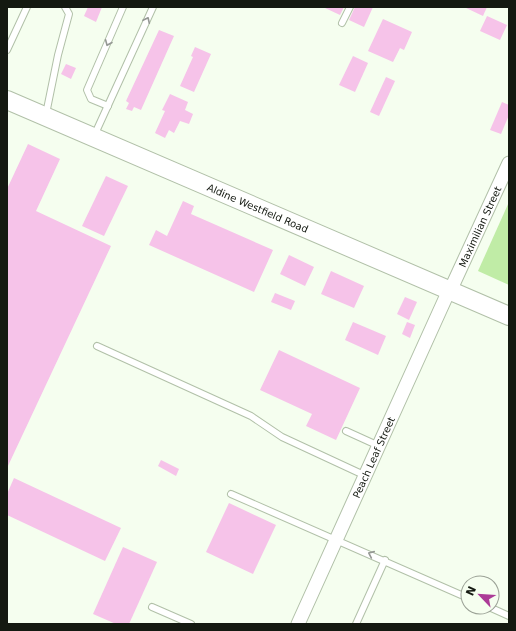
<svg xmlns="http://www.w3.org/2000/svg" width="516" height="631" font-family="'DejaVu Sans',sans-serif">
<style>
.green{fill:#c0eca6}
.building{fill:#f6c3e9}
.lines{fill:none;stroke-linecap:round;stroke-linejoin:round}
.service-casing{stroke:#b1c0a8;stroke-width:8}
.minor-casing{stroke:#b1c0a8;stroke-width:15}
.secondary-casing{stroke:#b1c0a8;stroke-width:20}
.service{stroke:#fff;stroke-width:6}
.minor{stroke:#fff;stroke-width:13}
.secondary{stroke:#fff;stroke-width:18}
.oneway{stroke:#959894}
.labels{text-anchor:middle;stroke-width:3;stroke-linejoin:round;paint-order:stroke}
.street-label{font-size:10px;fill:#141911;stroke:#f5feef}
</style>
<rect width="100%" height="100%" fill="#f5feef"/>
<!-- green -->
<polygon class="green" points="509,202 509,285 478,271"/>
<!-- building -->
<g class="building">
<polygon points="88,7 102,7 96,22 84,16"/>
<polygon points="326,7 344,7 340,15 325,8"/>
<polygon points="355,7 373,7 364,27 349,20"/>
<polygon points="464,7 487,7 483,16"/>
<polygon points="487,16 507,25 500,40 480,31"/>
<polygon points="383,19 412,32 404,50 400,48 393,62 368,51"/>
<polygon points="159,30 174,36 141,110 134,107 132,111 126,109 129,103 126,101"/>
<polygon points="195,47 211,54 194,92 180,86 193,57 191,56"/>
<polygon points="353,56 368,63 355,92 339,85"/>
<polygon points="66,64 76,68 71,79 61,74"/>
<polygon points="386,77 395,81 379,116 370,112"/>
<polygon points="170,94 188,102 185,110 193,114 189,124 180,121 174,133 169,130 165,138 155,133 165,111 162,110"/>
<polygon points="502,102 509,105 509,115 501,134 490,130"/>
<polygon points="28,144 60,159 36,211 111,246 7,468 7,189"/>
<polygon points="106,176 128,186 104,236 82,226"/>
<polygon points="183,201 194,206 191,214 273,250 254,292 149,245 156,230 167,236"/>
<polygon points="289,255 314,267 305,286 280,274"/>
<polygon points="331,271 364,286 354,308 321,294"/>
<polygon points="275,293 295,301 291,310 271,302"/>
<polygon points="405,297 417,302 409,320 397,314"/>
<polygon points="353,322 386,336 378,355 345,340"/>
<polygon points="407,322 415,325 410,338 402,334"/>
<polygon points="279,350 360,388 336,440 306,426 312,414 260,390"/>
<polygon points="161,460 179,469 176,476 158,466"/>
<polygon points="14,478 121,528 105,561 7,515 7,494"/>
<polygon points="229,503 276,525 253,574 206,552"/>
<polygon points="123,547 157,562 129,624 116,624 93,614"/>
</g>
<g class="lines">
<defs>
<g id="service">
<polyline points="342,23 350,7"/>
<polyline points="7,50 27,7"/>
<polyline points="108,106 91,99 87,90 123,7"/>
<polyline points="46,114 58,55 69,14 65,7"/>
<polyline points="94,136 153,7"/>
<polyline points="97,346 251,416 282,437 366,476"/>
<polyline points="346,431 379,446"/>
<polyline points="231,494 468,598"/>
<polyline points="152,607 191,624"/>
<polyline points="489,607 509,616"/>
<polyline points="356,624 385,560"/>
</g>
<g id="minor">
<path id="s1" d="M298 624 446 297 450 291 509 163"/>
</g>
<g id="secondary">
<path id="s2" d="M7 100 509 316"/>
</g>
</defs>
<!-- service casing -->
<use href="#service" class="service-casing"/>
<!-- minor casing -->
<use href="#minor" class="minor-casing"/>
<!-- secondary casing -->
<use href="#secondary" class="secondary-casing"/>
<!-- service -->
<use href="#service" class="service"/>
<!-- minor -->
<use href="#minor" class="minor"/>
<!-- secondary -->
<use href="#secondary" class="secondary"/>
</g>
<!-- one-way arrows -->
<defs><path id="oneway-chevron" d="M-2-3.5L2.5 0L-2 3.5" fill="none" stroke-width="1.6" stroke-linecap="round" stroke-linejoin="round"/></defs>
<g class="oneway">
<use href="#oneway-chevron" transform="translate(147 20) rotate(-65)"/>
<use href="#oneway-chevron" transform="translate(108 43) rotate(113)"/>
<use href="#oneway-chevron" transform="translate(371 554) rotate(-156)"/>
</g>
<g class="labels">
<!-- street labels -->
<g class="street-label">
<text dy="4" stroke="none"><textPath href="#s2" startOffset="273">Aldine Westfield Road</textPath></text>
<text dy="4" stroke="none"><textPath href="#s1" startOffset="437">Maximilian Street</textPath></text>
<text dy="4" stroke="none"><textPath href="#s1" startOffset="183">Peach Leaf Street</textPath></text>
</g>
</g>
<!-- border -->
<rect width="516" height="631" fill="none" stroke="#141911" stroke-width="16"/>
<!-- north arrow -->
<g transform="translate(480 595) rotate(295)"><circle r="19" fill="#f5feef" stroke="#9ba296"/>
<path d="M0-3L7 15L0 10L-7 15Z" fill="#ac3b97"/>
<text y="-6" font-size="11" font-weight="bold" text-anchor="middle" fill="#141911">N</text>
</g>
</svg>
